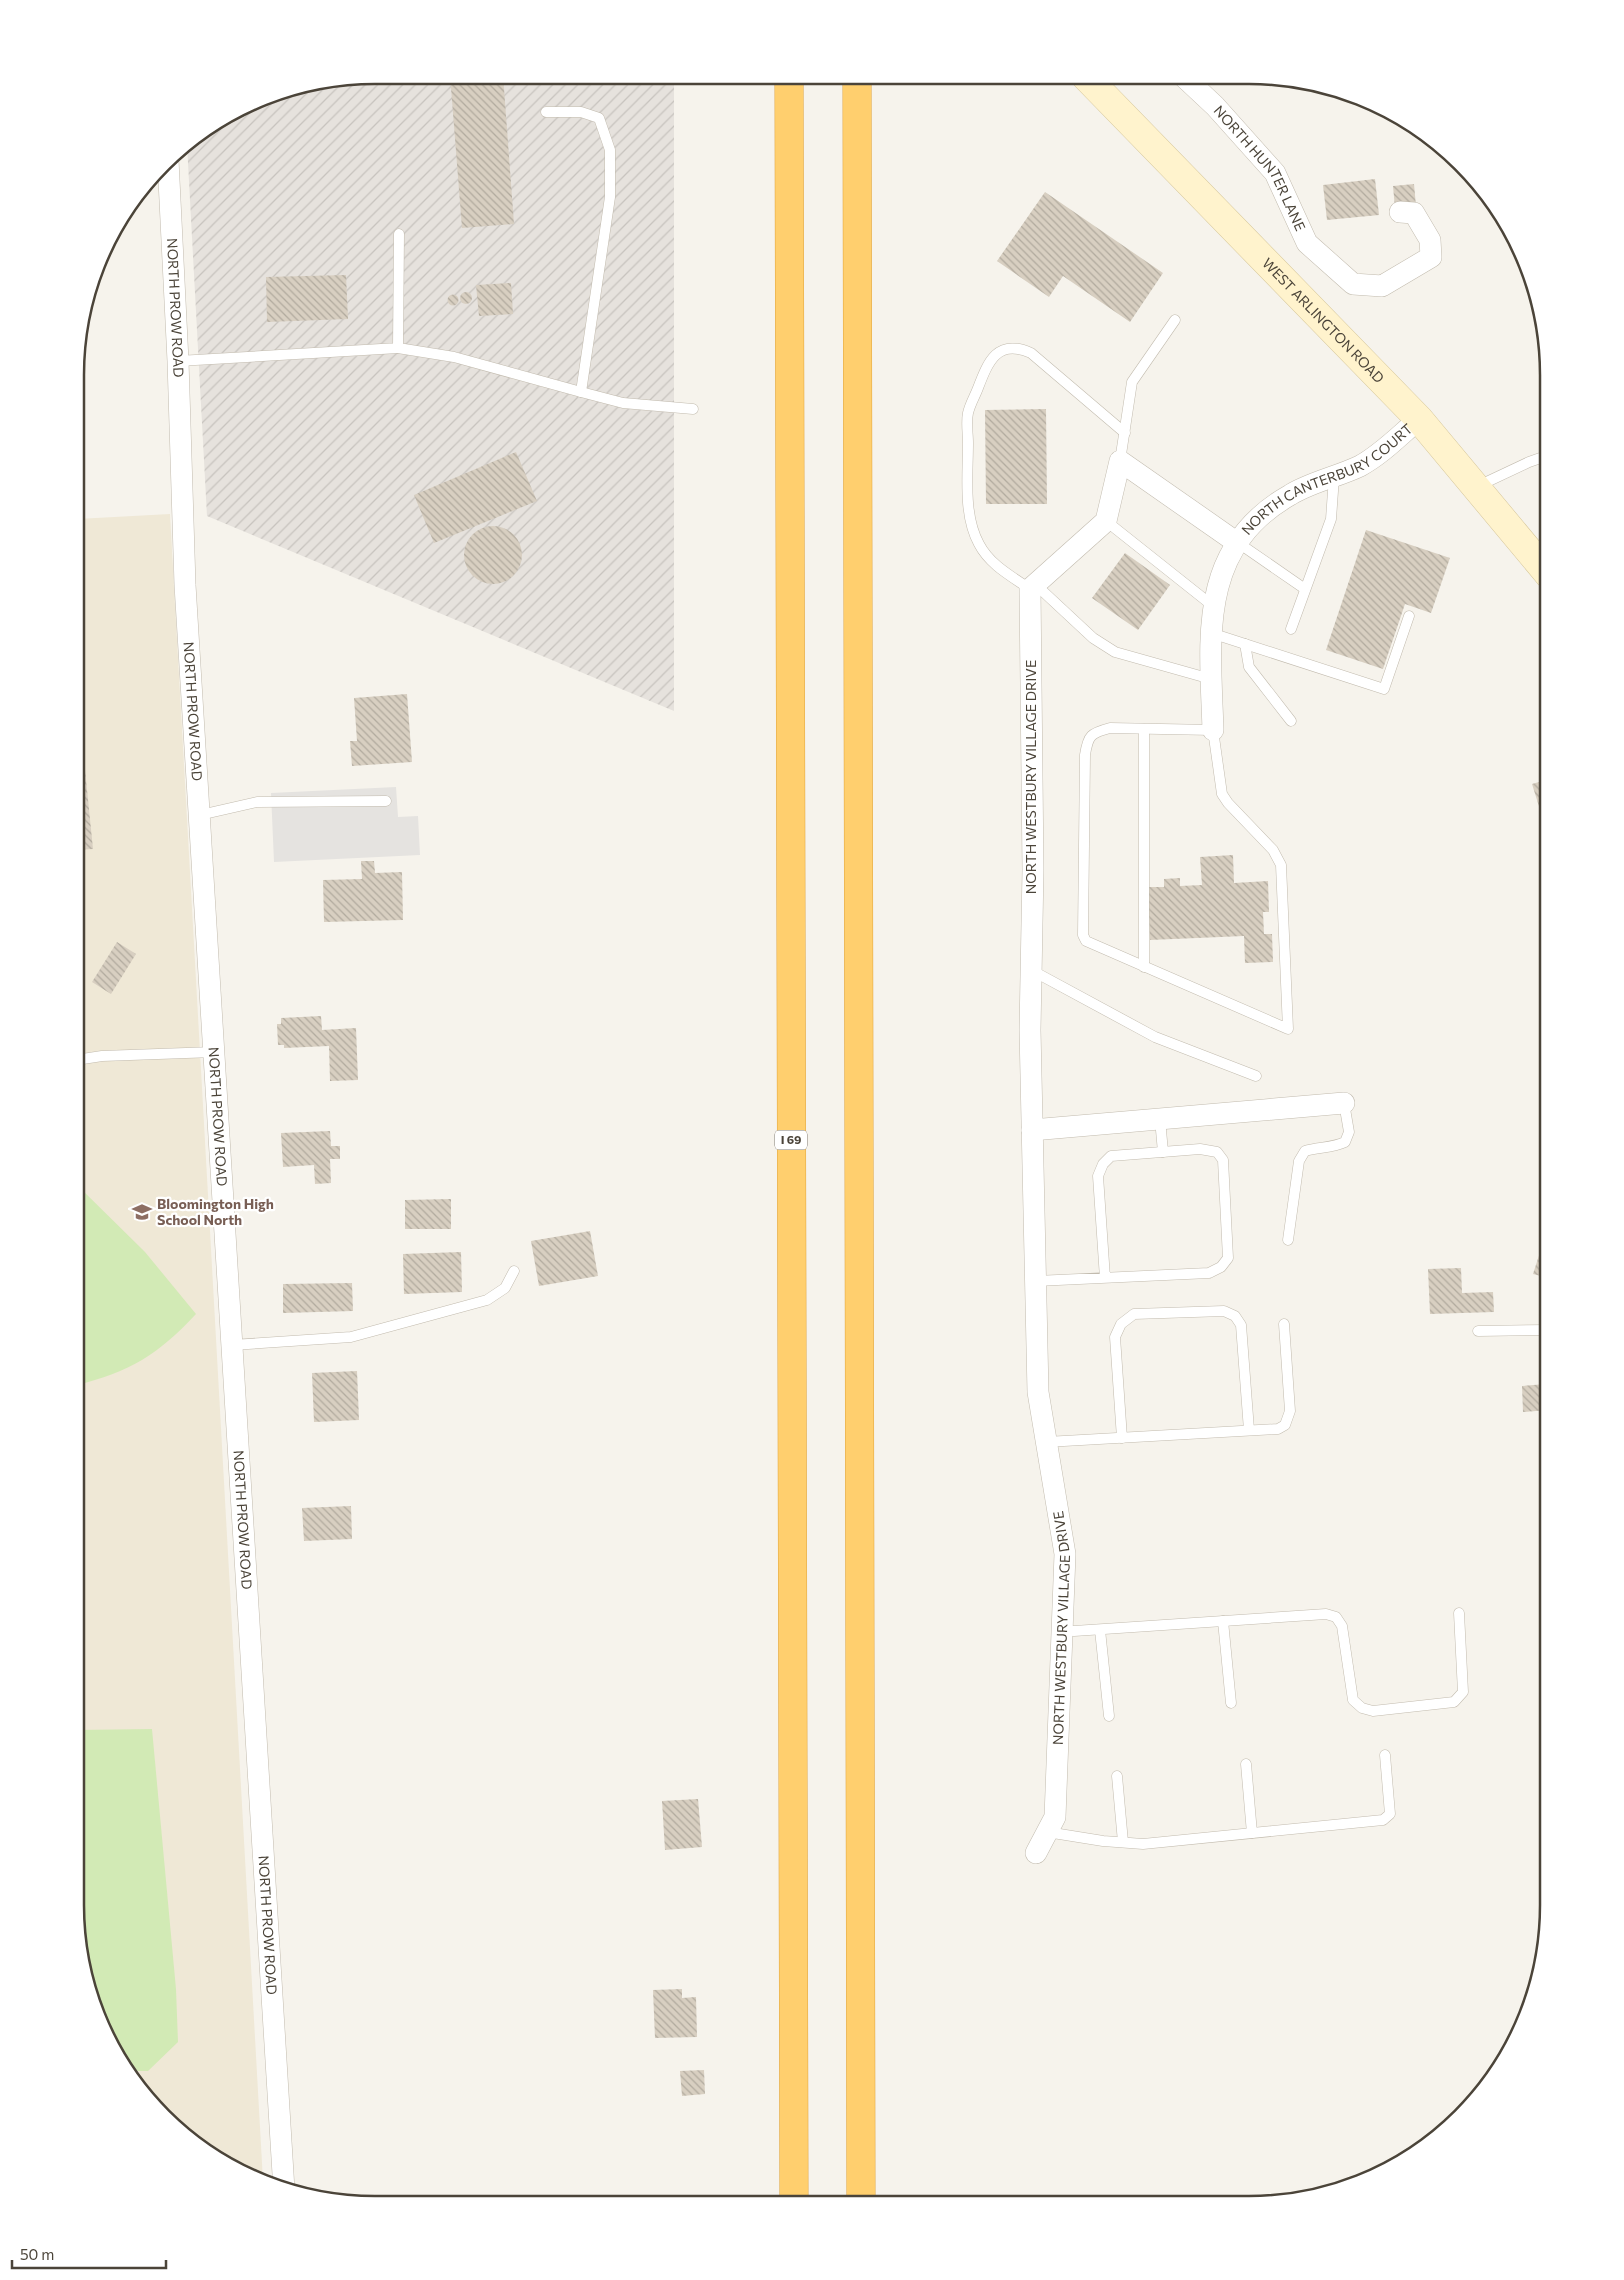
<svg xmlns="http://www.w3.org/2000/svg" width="1624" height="2280" font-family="Commissioner,sans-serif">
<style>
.industrial{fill:url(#industrial-furrows)}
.education{fill:#efe8d6}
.grass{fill:#d2eab5}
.parking{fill:#e5e3e0}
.building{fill:url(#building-back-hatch)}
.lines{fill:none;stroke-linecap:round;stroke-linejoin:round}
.lane-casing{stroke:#c2bbae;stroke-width:11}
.street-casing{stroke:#c2bbae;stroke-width:22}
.secondary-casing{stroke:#d6c79b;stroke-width:29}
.highway-casing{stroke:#e0a43c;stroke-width:29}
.lane{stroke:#fff;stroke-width:10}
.street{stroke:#fff;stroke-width:21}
.secondary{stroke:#fff3cd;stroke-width:28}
.highway{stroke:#ffcf6e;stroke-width:28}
.labels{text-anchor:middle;stroke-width:4.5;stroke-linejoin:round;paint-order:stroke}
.shield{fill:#fff;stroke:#817c74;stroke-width:1}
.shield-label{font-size:12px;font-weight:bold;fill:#4b4439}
.street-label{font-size:14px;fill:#4b4439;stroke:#fff}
.education-label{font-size:14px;font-weight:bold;fill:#785e54;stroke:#fff;text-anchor:start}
.rim{fill:none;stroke:#4b4439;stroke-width:2.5}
</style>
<defs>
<pattern id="industrial-furrows" width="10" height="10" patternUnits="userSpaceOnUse" patternTransform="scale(1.25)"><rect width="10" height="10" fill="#e6e2dd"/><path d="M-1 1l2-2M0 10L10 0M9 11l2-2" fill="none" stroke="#c7c3be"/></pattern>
<pattern id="building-back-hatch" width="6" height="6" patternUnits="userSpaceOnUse" patternTransform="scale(1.25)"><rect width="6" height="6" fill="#d8cfc1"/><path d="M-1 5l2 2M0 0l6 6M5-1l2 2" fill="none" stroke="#b1aa9e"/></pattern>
</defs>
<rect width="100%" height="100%" fill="#f6f3ec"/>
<!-- industrial -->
<polygon class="industrial" points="375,75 674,76 674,711 207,516 187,144 278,91"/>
<!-- education -->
<polygon class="education" points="170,514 263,2181 208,2154 149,2103 106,2037 85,1982 75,1905 77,519"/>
<!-- grass -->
<g class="grass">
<path d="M76 1184 145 1252 196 1314C160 1353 129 1373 76 1385Z"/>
<polygon points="152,1729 176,1989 178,2042 148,2071 128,2071 106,2037 85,1982 75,1905 75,1730"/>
</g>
<!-- parking -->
<polygon class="parking" points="396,787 398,817 418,816 420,855 274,862 271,793"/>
<!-- building -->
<g class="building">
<polygon points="450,75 503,75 514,224 462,228"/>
<polygon points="1375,179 1379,215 1327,220 1323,185"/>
<polygon points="1414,184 1416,206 1395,208 1393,186"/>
<polygon points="1045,192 1163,273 1130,322 1063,276 1049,297 997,261"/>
<polygon points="346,275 348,319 267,322 266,277"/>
<polygon points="511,283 513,314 479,316 476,285"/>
<circle cx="466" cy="298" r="6"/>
<circle cx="453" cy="300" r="5.5"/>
<polygon points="1046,409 1047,504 986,504 985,410"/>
<polygon points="516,452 537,501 434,543 414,495"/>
<circle cx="493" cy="555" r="29"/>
<polygon points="1366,530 1450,558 1431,613 1405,604 1383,669 1326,650"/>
<polygon points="1125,553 1170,585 1138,630 1092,598"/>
<polygon points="407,694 412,762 352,766 350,741 357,741 354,698"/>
<polygon points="84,760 93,849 77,850 77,761"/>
<polygon points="1549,779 1549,835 1548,835 1532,784"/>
<polygon points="1233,855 1234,883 1268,881 1269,912 1263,912 1264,934 1272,934 1273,962 1245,963 1244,936 1150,940 1148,887 1164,887 1164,879 1180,878 1180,886 1202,885 1200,857"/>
<polygon points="361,861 374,861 375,873 402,872 403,920 324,922 323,880 362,879"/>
<polygon points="117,942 136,954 111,994 92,982"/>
<polygon points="321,1016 322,1030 356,1028 358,1080 330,1081 329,1046 284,1048 284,1045 278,1045 277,1024 281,1024 281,1018"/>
<polygon points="330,1131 331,1146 340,1146 340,1159 330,1159 331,1183 315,1184 314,1165 283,1167 281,1133"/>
<polygon points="451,1199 451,1229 405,1229 405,1200"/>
<polygon points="590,1231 598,1276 539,1286 531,1241"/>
<polygon points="1543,1243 1549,1245 1549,1278 1533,1274"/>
<polygon points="461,1252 462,1292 404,1294 403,1254"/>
<polygon points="1461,1268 1462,1293 1493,1292 1494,1312 1430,1314 1428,1269"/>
<polygon points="352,1283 353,1311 283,1313 283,1284"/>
<polygon points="357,1371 359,1420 314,1422 312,1373"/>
<polygon points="1546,1384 1548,1410 1523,1412 1522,1386"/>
<polygon points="351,1506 352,1539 304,1541 302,1508"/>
<polygon points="1547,1579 1548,1579 1548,1638 1543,1638"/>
<polygon points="698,1799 702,1847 665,1850 662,1801"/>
<polygon points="682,1989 682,1998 696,1997 697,2037 655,2038 653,1990"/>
<polygon points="704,2070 705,2094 682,2096 680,2071"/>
</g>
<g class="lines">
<defs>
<g id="lane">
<polyline points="398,348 454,357 581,392 610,197 610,150 599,118 581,112 546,112"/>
<polyline points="178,361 398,348 399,234"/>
<polyline points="581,392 623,403 693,409"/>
<polyline points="1120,461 1132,382 1175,320"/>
<polyline points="1476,487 1529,462 1549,455"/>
<polyline points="1106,521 1213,606"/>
<polyline points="1237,542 1305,589"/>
<polyline points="1035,584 1093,638 1115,652 1211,679"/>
<path d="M1030 589C1011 576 990 565 979 544 963 515 968 475 968 443 968 434 966 422 968 413 970 404 975 396 978 388 988 362 997 338 1031 353L1125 433"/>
<polyline points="1291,629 1331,519 1334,477"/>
<polyline points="1211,633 1384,689 1409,616"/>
<polyline points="1245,644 1249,667 1291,721"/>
<path d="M1110 728 1213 730 1222 794 1228 803 1273 850 1281 865 1288 1029 1086 941 1083 935 1085 755C1088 735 1091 733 1110 728Z"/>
<polyline points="1144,729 1144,967"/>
<polyline points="200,815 257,802 386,801"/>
<polyline points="1031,970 1155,1037 1256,1076"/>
<polyline points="76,1060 102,1056 214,1052"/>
<polyline points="1160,1119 1163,1152"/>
<path d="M1288 1240 1299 1161 1305 1151C1318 1147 1333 1148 1345 1142L1349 1132 1344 1103"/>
<polyline points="1036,1281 1209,1273 1221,1267 1228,1258 1223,1160 1217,1152 1200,1149 1111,1156 1103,1164 1098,1176 1105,1278"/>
<polyline points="1478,1331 1549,1330"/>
<polyline points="232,1345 351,1337 487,1300 505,1288 514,1271"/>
<polyline points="1122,1438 1115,1337 1121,1324 1134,1314 1224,1311 1235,1316 1241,1325 1249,1430"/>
<polyline points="1046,1442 1278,1429 1285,1425 1290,1411 1284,1324"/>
<polyline points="1223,1621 1231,1703"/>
<polyline points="1062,1630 1074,1631 1326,1614 1336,1617 1342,1626 1353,1700 1362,1708 1373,1711 1454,1702 1463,1692 1459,1613"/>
<polyline points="1100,1630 1109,1716"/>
<polyline points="1246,1764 1252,1833"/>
<polyline points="1117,1776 1123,1842"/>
<polyline points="1047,1832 1103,1841 1143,1844 1383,1820 1390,1814 1385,1755"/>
</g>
<g id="street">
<path id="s1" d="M1184 77 1215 106 1275 173 1307 243 1353 284 1382 286 1431 257 1430 240 1414 213 1400 212"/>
<path id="s2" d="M168 160 178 361 185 585 284 2190"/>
<path id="s3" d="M1213 730C1210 638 1197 548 1290 495 1311 482 1337 477 1360 466 1382 454 1400 435 1419 419"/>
<polyline points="1032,1130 1344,1103"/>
<path id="s4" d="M1036 1853 1055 1817 1065 1554 1038 1392 1030 1030 1033 870 1030 589 1106 521 1120 461 1236 542"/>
</g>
<g id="secondary">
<path id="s5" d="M1086 77 1419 419 1549 575"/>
</g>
<g id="highway">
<polyline points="789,76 794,2204"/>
<polyline points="857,76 861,2204"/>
</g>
</defs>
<!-- lane casing -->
<use href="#lane" class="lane-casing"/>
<!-- street casing -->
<use href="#street" class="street-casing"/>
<!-- secondary casing -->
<use href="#secondary" class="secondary-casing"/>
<!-- highway casing -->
<use href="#highway" class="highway-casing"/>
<!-- lane -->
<use href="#lane" class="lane"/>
<!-- street -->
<use href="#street" class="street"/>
<!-- secondary -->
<use href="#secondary" class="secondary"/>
<!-- highway -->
<use href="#highway" class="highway"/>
</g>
<!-- icons -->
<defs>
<symbol id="school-bare" viewBox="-9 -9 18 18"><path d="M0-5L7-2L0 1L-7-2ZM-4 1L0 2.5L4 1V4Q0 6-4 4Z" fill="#8d6e63" stroke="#fff" stroke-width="2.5" paint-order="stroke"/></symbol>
</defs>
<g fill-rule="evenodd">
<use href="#school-bare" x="128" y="1198" width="28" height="28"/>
</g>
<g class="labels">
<!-- shield labels -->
<rect class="shield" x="775" y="1130.5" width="32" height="19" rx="4"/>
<g class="shield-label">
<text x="791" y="1144">I 69</text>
</g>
<!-- street labels -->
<g class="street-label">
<text dy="5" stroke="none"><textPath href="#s1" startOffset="120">NORTH HUNTER LANE</textPath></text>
<text dy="5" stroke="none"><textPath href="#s2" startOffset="148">NORTH PROW ROAD</textPath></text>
<text dy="5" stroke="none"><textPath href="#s5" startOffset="340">WEST ARLINGTON ROAD</textPath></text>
<text dy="5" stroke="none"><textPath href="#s3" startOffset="304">NORTH CANTERBURY COURT</textPath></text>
<text dy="5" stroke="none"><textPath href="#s2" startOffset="552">NORTH PROW ROAD</textPath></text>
<text transform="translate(1031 777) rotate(-90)" y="5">NORTH WESTBURY VILLAGE DRIVE</text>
<text dy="5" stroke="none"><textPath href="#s2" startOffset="958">NORTH PROW ROAD</textPath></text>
<text dy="5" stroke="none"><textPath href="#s2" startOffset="1362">NORTH PROW ROAD</textPath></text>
<text dy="5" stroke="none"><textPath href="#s4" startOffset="230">NORTH WESTBURY VILLAGE DRIVE</textPath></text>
<text dy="5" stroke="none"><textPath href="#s2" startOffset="1768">NORTH PROW ROAD</textPath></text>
</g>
<!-- education labels -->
<g class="education-label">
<text x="157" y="1209">Bloomington High<tspan x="157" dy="16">School North</tspan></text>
</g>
</g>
<!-- crop -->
<path d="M0 0H1624V2280H0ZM375 84H1249A291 291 0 0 1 1540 375V1905A291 291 0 0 1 1249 2196H375A291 291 0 0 1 84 1905V375A291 291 0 0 1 375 84Z" fill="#fff" fill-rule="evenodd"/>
<path class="rim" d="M375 84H1249A291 291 0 0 1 1540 375V1905A291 291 0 0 1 1249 2196H375A291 291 0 0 1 84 1905V375A291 291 0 0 1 375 84Z"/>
<!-- scale -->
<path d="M12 2260v8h154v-8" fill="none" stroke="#4b4439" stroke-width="2.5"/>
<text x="20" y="2260" font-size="15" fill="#4b4439" stroke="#ffffff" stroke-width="4" paint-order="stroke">50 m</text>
</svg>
